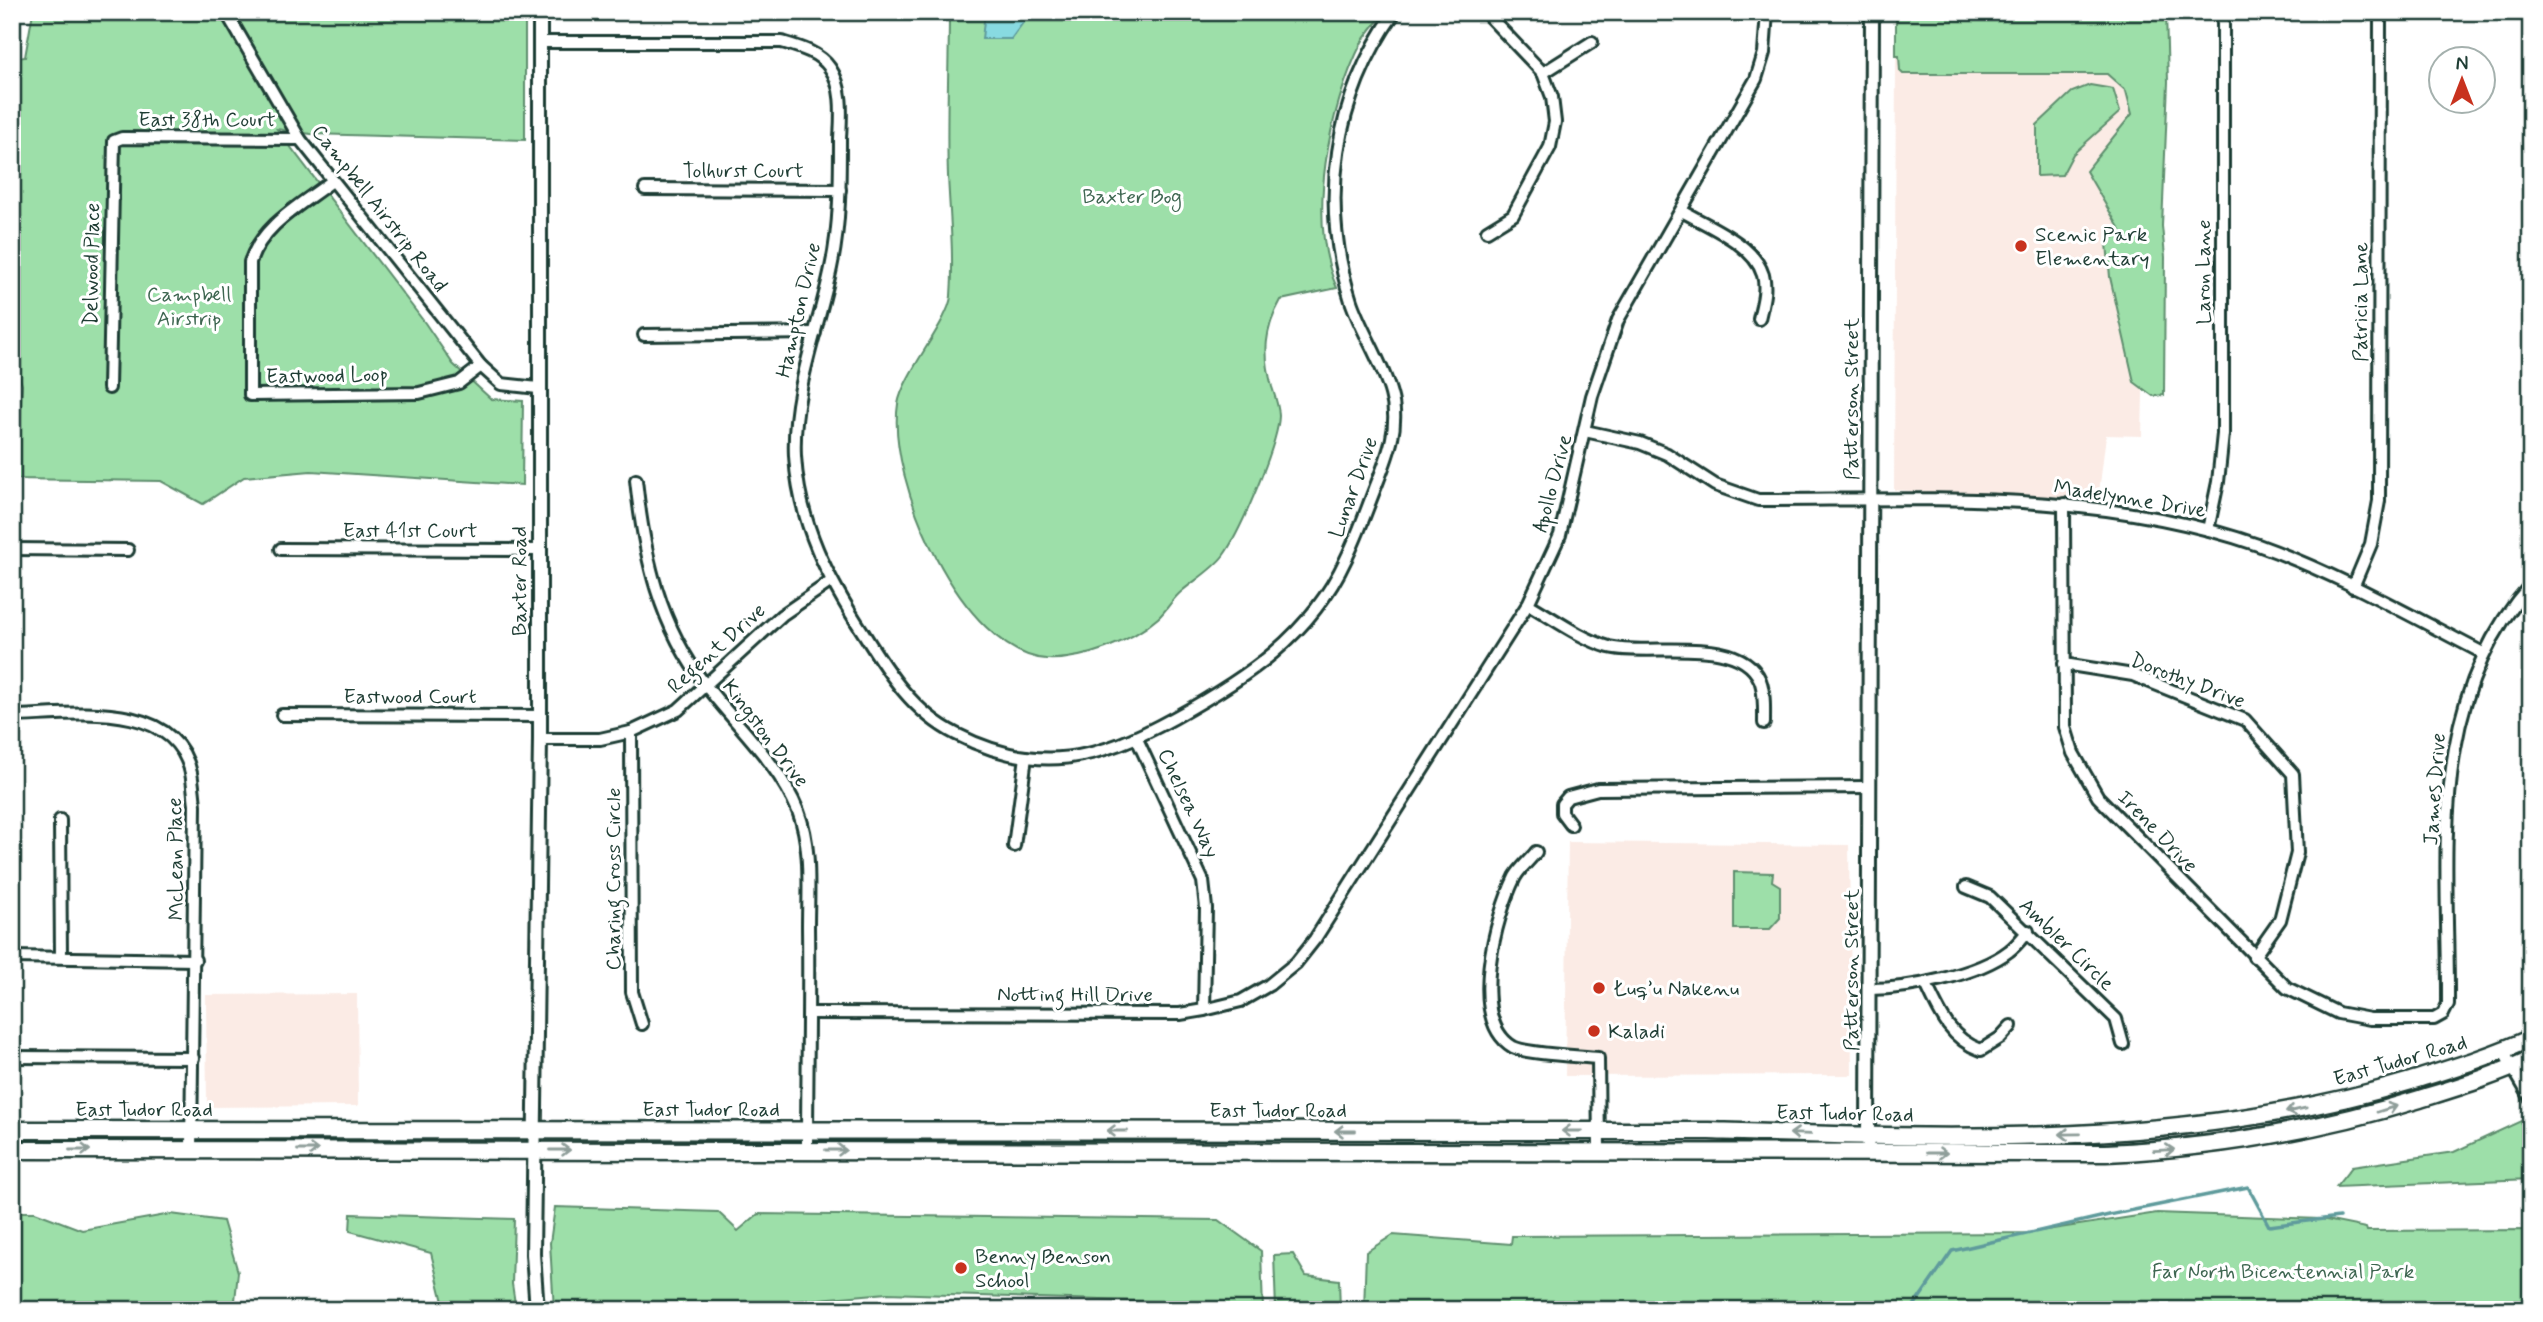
<svg xmlns="http://www.w3.org/2000/svg" width="2543" height="1322" font-family="Mynerve,sans-serif">
<style>
.built{fill:#fbebe5}
.green{fill:#9ddfa9;stroke:#5e8e6e;stroke-width:2}
.water{fill:#88dae1;stroke:#5e9b9c;stroke-width:2}
.lines{fill:none;stroke-linecap:round;stroke-linejoin:round}
.stream{stroke:#5e9b9c;stroke-width:3.5}
.minor-casing{stroke:#1f3d34;stroke-width:16}
.tertiary-casing{stroke:#1f3d34;stroke-width:18}
.primary-casing{stroke:#1f3d34;stroke-width:21}
.minor{stroke:#fff;stroke-width:10}
.tertiary{stroke:#fff;stroke-width:12}
.primary{stroke:#fff;stroke-width:16}
.oneway{stroke:#8f9e9a}
.poi-dot{fill:#c8321e;stroke:#fff;stroke-width:2.5}
.labels{text-anchor:middle;stroke-width:6;stroke-linejoin:round;paint-order:stroke}
.street-label{font-size:21px;fill:#1f3d34;stroke:#fff}
.park-label{font-size:21px;fill:#3e6651;stroke:#fff}
.poi-label{font-size:21px;fill:#1f3d34;stroke:#fff;text-anchor:start}
</style>
<rect width="100%" height="100%" fill="#fff"/>
<filter id="ink" filterUnits="userSpaceOnUse"><feTurbulence type="fractalNoise" baseFrequency=".0143" numOctaves="2"/><feDisplacementMap in="SourceGraphic" scale="14" xChannelSelector="R" yChannelSelector="G"/><feConvolveMatrix kernelMatrix="1 2 1 2 8 2 1 2 1" color-interpolation-filters="sRGB"/></filter>
<g filter="url(#ink)">
<!-- built -->
<g class="built">
<polygon points="1896,56 2151,57 2142,436 2106,435 2098,501 1894,490"/>
<polygon points="1568,842 1849,845 1852,1075 1565,1076"/>
<polygon points="357,994 358,1106 207,1107 206,995"/>
</g>
<!-- green -->
<g class="green">
<polygon points="33,12 525,12 525,140 311,134 277,129 425,323 453,364 491,399 523,401 522,485 311,471 244,477 203,504 161,481 12,479 17,466 22,385 12,355 12,58 25,57"/>
<path d="M949 12H1385C1377 22 1368 32 1362 42 1329 107 1306 219 1337 288L1281 300C1264 330 1263 354 1272 387 1275 396 1279 407 1279 416 1278 444 1240 533 1223 556 1213 569 1195 580 1182 591 1172 599 1167 610 1158 618 1131 642 1082 661 1046 659 962 652 886 479 898 404 903 374 949 321 951 296 954 256 950 217 948 176 946 122 949 67 949 12Z"/>
<polygon points="1896,12 2166,12 2168,82 2162,226 2165,257 2164,395 2153,396 2134,382 2110,277 2107,243 2121,231 2086,171 2132,114 2126,91 2107,74 1903,74 1900,71 1899,56 1896,56"/>
<polygon points="2090,85 2113,89 2120,112 2073,154 2062,175 2037,176 2037,125 2072,92"/>
<polygon points="1734,872 1773,873 1772,881 1780,886 1780,918 1770,929 1734,929"/>
<polygon points="2523,1120 2531,1124 2531,1179 2336,1187 2352,1167 2454,1152"/>
<polygon points="555,1207 718,1212 738,1231 758,1214 1218,1220 1261,1251 1263,1310 1195,1310 1194,1303 887,1293 796,1301 787,1310 715,1310 715,1306 554,1310 550,1243"/>
<polygon points="12,1212 35,1212 82,1230 171,1214 223,1221 238,1272 234,1310 12,1310"/>
<polygon points="2157,1213 2321,1219 2366,1228 2367,1231 2531,1230 2531,1310 1364,1310 1366,1252 1393,1235 1511,1244 1512,1236 2027,1233"/>
<polygon points="351,1214 514,1219 512,1284 516,1310 445,1310 431,1253 350,1231"/>
<polygon points="1293,1254 1306,1276 1339,1280 1340,1310 1276,1310 1274,1255"/>
</g>
<!-- water -->
<polygon class="water" points="985,12 1025,12 1025,20 1011,39 982,39"/>
<g class="lines">
<!-- stream -->
<polyline class="stream" points="1911,1310 1952,1251 2109,1215 2248,1187 2269,1226 2339,1217"/>
<defs>
<g id="minor">
<polyline points="226,12 300,139 481,366 501,384 538,388"/>
<polyline points="1485,12 1543,73 1552,97 1555,122 1550,147 1513,215 1487,231"/>
<path d="M540 42H782C799 47 819 52 830 68 844 88 841 116 840 139 840 182 840 226 831 268 818 331 792 391 795 456 799 524 828 579 864 634 888 673 914 713 956 734 1038 776 1098 760 1174 718 1246 678 1310 637 1346 559 1357 537 1365 514 1374 491 1386 460 1401 428 1391 394 1382 361 1362 333 1351 301 1319 201 1334 98 1395 12"/>
<polyline points="1543,73 1592,42"/>
<path d="M332 181C301 205 263 224 250 262V395L419 393 459 383 481 366"/>
<polyline points="645,189 840,190"/>
<path d="M1682 211C1708 226 1754 244 1763 275 1767 290 1762 305 1759 319"/>
<polyline points="644,335 815,333"/>
<polyline points="109,388 114,141 122,138 300,139"/>
<path d="M1585 431 1640 443 1667 454 1715 485 1758 500C1925 500 2098 489 2258 545 2336 573 2409 615 2483 653"/>
<path d="M636 480C644 556 659 626 707 687 738 727 779 764 798 811 812 847 808 889 808 927 809 1001 807 1075 807 1150"/>
<path d="M2064 504 2065 727 2073 753 2098 797 2287 988 2338 1013 2370 1019H2434L2443 1014 2448 1004C2449 857 2425 703 2531 584"/>
<polyline points="2208,530 2218,482 2223,434 2223,12"/>
<polyline points="12,549 128,550"/>
<polyline points="281,549 538,550"/>
<polyline points="2353,587 2371,544 2379,501 2380,12"/>
<path d="M1528 604C1553 618 1581 639 1609 647 1649 657 1740 633 1760 680 1765 693 1764 710 1764 723"/>
<polyline points="2064,664 2133,675 2245,720 2293,774 2297,853 2280,920 2254,957"/>
<polyline points="282,715 539,716"/>
<path d="M12 716C70 715 174 697 191 773 193 783 194 795 195 805L191 1150"/>
<polyline points="631,732 632,992 642,1024"/>
<polyline points="540,739 600,739 631,732 678,710 782,615 830,582"/>
<polyline points="1137,739 1203,881 1206,908 1204,1010"/>
<polyline points="60,820 61,957"/>
<polyline points="1571,825 1562,813 1562,804 1568,797 1598,789 1870,787"/>
<polyline points="1014,846 1026,757"/>
<path d="M1536 852C1530 860 1520 868 1515 877 1496 915 1467 1020 1513 1047 1526 1054 1580 1056 1598 1058L1599 1151"/>
<polyline points="1966,887 1990,897 2116,1019 2123,1044"/>
<polyline points="12,957 195,960"/>
<path d="M1926 984C1939 1012 1950 1039 1981 1050L2000 1038 2011 1026"/>
<path d="M1870 989C1909 989 1978 975 2009 951 2016 946 2022 938 2028 931"/>
<polyline points="809,1013 1180,1014 1204,1010 1241,1001 1269,985 1296,963 1315,939 1528,604 1560,535 1592,396 1618,320 1756,79 1764,53 1767,12"/>
<polyline points="2503,1051 2531,1099"/>
<polyline points="12,1057 193,1058"/>
</g>
<g id="tertiary">
<polyline points="1868,1142 1872,12"/>
<polyline points="537,1310 533,1254 540,739 540,12"/>
</g>
<g id="primary">
<path d="M12 1130 1709 1131C1944 1139 2184 1149 2411 1081 2452 1068 2492 1056 2531 1038"/>
<path d="M12 1150 2106 1153C2214 1148 2317 1131 2420 1099 2458 1087 2495 1076 2531 1059"/>
</g>
</defs>
<!-- minor casing -->
<use href="#minor" class="minor-casing"/>
<!-- tertiary casing -->
<use href="#tertiary" class="tertiary-casing"/>
<!-- primary casing -->
<use href="#primary" class="primary-casing"/>
<!-- minor -->
<use href="#minor" class="minor"/>
<!-- tertiary -->
<use href="#tertiary" class="tertiary"/>
<!-- primary -->
<use href="#primary" class="primary"/>
</g>
<!-- one-way arrows -->
<defs><path id="oneway-shaft" d="M-6 0H5M1.5-3L5.5 0L1.5 3" fill="none" stroke-width="1.6" stroke-linecap="round" stroke-linejoin="round" transform="scale(1.75)"/></defs>
<g class="oneway">
<use href="#oneway-shaft" transform="translate(2387 1109) rotate(-17)"/>
<use href="#oneway-shaft" transform="translate(2296 1110) rotate(168)"/>
<use href="#oneway-shaft" transform="translate(1117 1131) rotate(-180)"/>
<use href="#oneway-shaft" transform="translate(1345 1131) rotate(180)"/>
<use href="#oneway-shaft" transform="translate(1572 1131) rotate(180)"/>
<use href="#oneway-shaft" transform="translate(1800 1134) rotate(-178)"/>
<use href="#oneway-shaft" transform="translate(2070 1134) rotate(179)"/>
<use href="#oneway-shaft" transform="translate(80 1150)"/>
<use href="#oneway-shaft" transform="translate(308 1150)"/>
<use href="#oneway-shaft" transform="translate(560 1150)"/>
<use href="#oneway-shaft" transform="translate(836 1150)"/>
<use href="#oneway-shaft" transform="translate(2164 1150) rotate(-3)"/>
<use href="#oneway-shaft" transform="translate(1937 1153)"/>
</g>
</g>
<!-- markers -->
<g class="poi-dot">
<circle cx="2021" cy="246" r="7"/>
<circle cx="1599" cy="988" r="7"/>
<circle cx="1594" cy="1031" r="7"/>
<circle cx="961" cy="1268" r="7"/>
</g>
<g class="labels">
<!-- street labels -->
<g class="street-label">
<text x="207" y="126">East 38th Court</text>
<text x="743" y="177">Tolhurst Court</text>
<text transform="translate(380 208) rotate(52)" y="7">Campbell Airstrip Road</text>
<text transform="translate(91 264) rotate(-89)" y="7">Delwood Place</text>
<text transform="translate(2203 272) rotate(-90)" y="7">Laron Lane</text>
<text transform="translate(2360 302) rotate(-90)" y="7">Patricia Lane</text>
<text transform="translate(798 310) rotate(-77)" y="7">Hampton Drive</text>
<text transform="translate(327 375) rotate(-1)" y="7">Eastwood Loop</text>
<text transform="translate(1851 399) rotate(-90)" y="7">Patterson Street</text>
<text transform="translate(1552 483) rotate(-75)" y="7">Apollo Drive</text>
<text transform="translate(1353 487) rotate(-70)" y="7">Lunar Drive</text>
<text transform="translate(2130 498) rotate(9)" y="7">Madelynne Drive</text>
<text x="410" y="537">East 41st Court</text>
<text transform="translate(519 581) rotate(-90)" y="7">Baxter Road</text>
<text transform="translate(716 648) rotate(-42)" y="7">Regent Drive</text>
<text transform="translate(2188 680) rotate(21)" y="7">Dorothy Drive</text>
<text x="410" y="703">Eastwood Court</text>
<text transform="translate(766 733) rotate(53)" y="7">Kingston Drive</text>
<text transform="translate(2434 789) rotate(-86)" y="7">James Drive</text>
<text transform="translate(1189 803) rotate(65)" y="7">Chelsea Way</text>
<text transform="translate(2158 831) rotate(46)" y="7">Irene Drive</text>
<text transform="translate(175 859) rotate(-91)" y="7">McLean Place</text>
<text transform="translate(613 879) rotate(-90)" y="7">Charing Cross Circle</text>
<text transform="translate(2067 944) rotate(44)" y="7">Ambler Circle</text>
<text transform="translate(1851 970) rotate(-90)" y="7">Patterson Street</text>
<text x="1075" y="1001">Notting Hill Drive</text>
<text transform="translate(2400 1060) rotate(-16)" y="7">East Tudor Road</text>
<text x="144" y="1116">East Tudor Road</text>
<text x="711" y="1116">East Tudor Road</text>
<text x="1278" y="1117">East Tudor Road</text>
<text transform="translate(1845 1113) rotate(1)" y="7">East Tudor Road</text>
</g>
<!-- park labels -->
<g class="park-label">
<text x="1132" y="203">Baxter Bog</text>
<text x="189" y="301">Campbell<tspan x="189" dy="24">Airstrip</tspan></text>
<text x="2283" y="1278">Far North Bicentennial Park</text>
</g>
<!-- poi labels -->
<g class="poi-label">
<text x="2035" y="241">Scenic Park<tspan x="2035" dy="24">Elementary</tspan></text>
<text x="1613" y="995">Łuq’u Nakenu</text>
<text x="1608" y="1038">Kaladi</text>
<text x="975" y="1263">Benny Benson<tspan x="975" dy="24">School</tspan></text>
</g>
</g>
<!-- margin -->
<rect width="2543" height="1322" fill="none" stroke="#fff" stroke-width="42"/>
<rect x="21" y="21" width="2501" height="1280" fill="none" stroke="#1f3d34" stroke-width="2.5" filter="url(#ink)"/>
<!-- north arrow -->
<g transform="translate(2462 80)"><circle r="33" fill="#ffffff" stroke="#a5b1ae" stroke-width="2"/>
<path d="M0-5L12 26L0 18L-12 26Z" fill="#c8321e"/>
<text y="-10" font-size="19" font-weight="bold" text-anchor="middle" fill="#1f3d34">N</text>
</g>
</svg>
